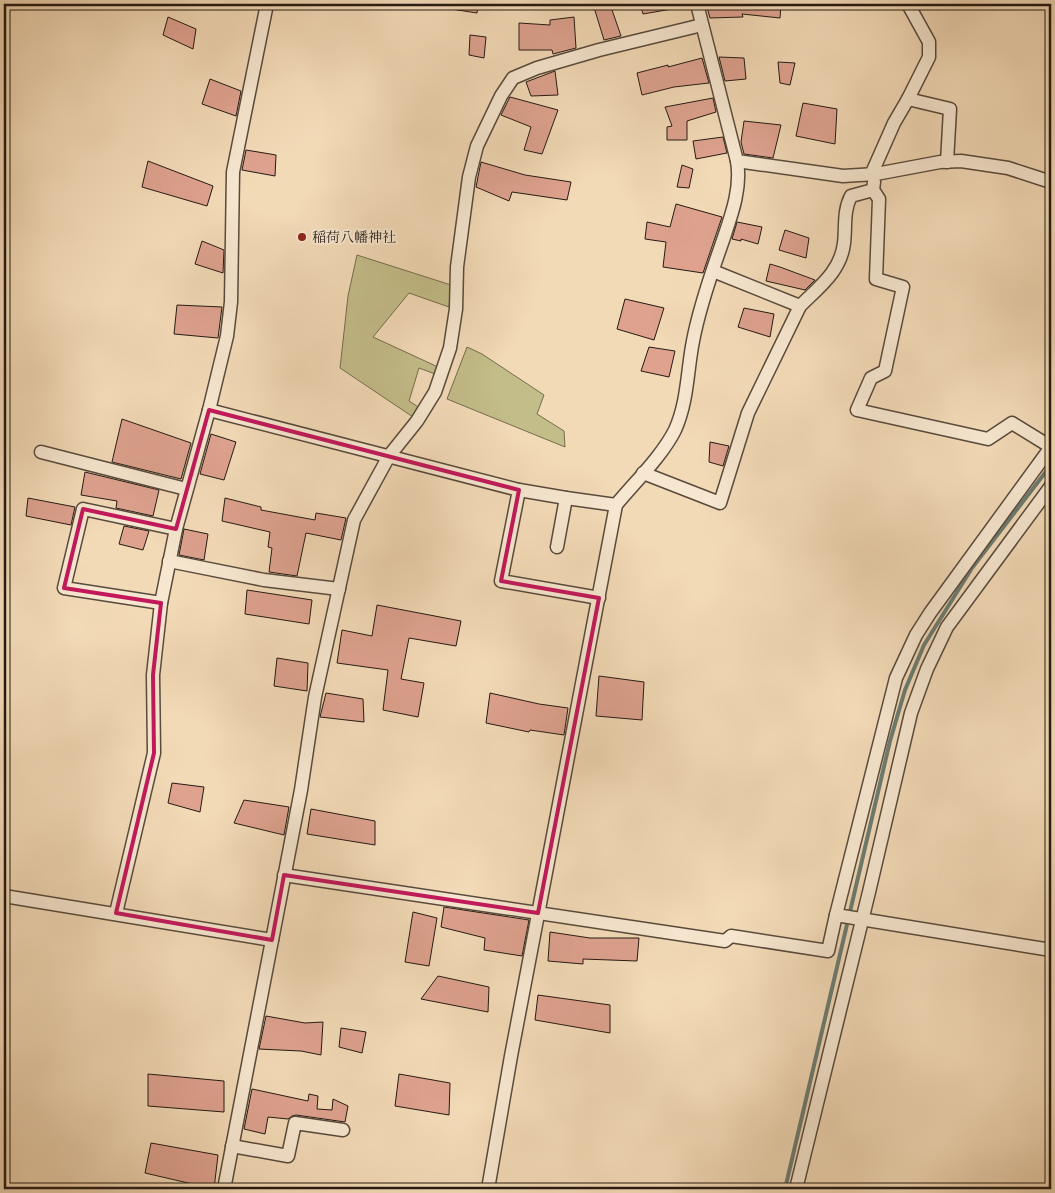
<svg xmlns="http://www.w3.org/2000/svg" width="1055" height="1193" font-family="'Libre Caslon Text','Noto Serif JP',serif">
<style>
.green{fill:#c3bd89;stroke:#746c4e}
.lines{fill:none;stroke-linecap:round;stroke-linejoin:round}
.stream{stroke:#6b7b71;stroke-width:4}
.building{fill:#dea28f;stroke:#241a13}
.minor-casing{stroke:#584a3c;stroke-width:15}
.minor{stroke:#f7e7d0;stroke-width:12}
.marked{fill:none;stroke:#c2185b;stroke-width:4;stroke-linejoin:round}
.poi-dot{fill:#8f2418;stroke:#f7e7d0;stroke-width:2}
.labels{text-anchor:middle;stroke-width:4;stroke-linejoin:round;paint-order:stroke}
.poi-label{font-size:14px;fill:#241a13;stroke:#f7e7d0;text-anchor:start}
</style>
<rect width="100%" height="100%" fill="#f3dab7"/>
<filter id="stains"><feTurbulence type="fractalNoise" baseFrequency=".004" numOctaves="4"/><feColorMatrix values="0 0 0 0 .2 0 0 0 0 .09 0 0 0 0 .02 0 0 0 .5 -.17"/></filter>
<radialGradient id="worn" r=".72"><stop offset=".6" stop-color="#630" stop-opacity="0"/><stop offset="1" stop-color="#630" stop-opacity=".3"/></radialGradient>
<!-- green -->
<g class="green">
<polygon points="357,255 451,285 449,307 409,293 373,337 438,367 435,374 419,368 409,401 420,408 413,417 340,368 348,296"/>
<polygon points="467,347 482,354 544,395 537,414 564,431 565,447 447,399"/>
</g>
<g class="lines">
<!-- stream -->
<polyline class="stream" points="785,1189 890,741 905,690 924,645 972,568 1051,465"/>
</g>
<!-- building -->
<g class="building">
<polygon points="451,4 478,4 477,13 451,9"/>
<polygon points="593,4 610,4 621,36 604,40"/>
<polygon points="640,4 672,4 672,9 643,14"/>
<polygon points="706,4 781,4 780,18 742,14 743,17 710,18"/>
<polygon points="168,17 196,29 193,49 163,35"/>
<polygon points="574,17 576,48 553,54 552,50 519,50 519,23 550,25 550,20"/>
<polygon points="470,35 486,37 484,58 469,55"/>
<polygon points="719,57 744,58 746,79 725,81"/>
<polygon points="702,58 709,83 674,87 642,95 637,73 668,65 668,67"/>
<polygon points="778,62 795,63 790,85 780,83"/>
<polygon points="555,71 558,95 531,96 526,82"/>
<polygon points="210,79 241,91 236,116 202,104"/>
<polygon points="510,97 558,110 542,154 524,150 531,127 501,115"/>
<polygon points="713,98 716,112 687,121 687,140 667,140 667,127 672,126 665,107"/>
<polygon points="803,103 837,109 835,144 796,136"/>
<polygon points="744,121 781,125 773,158 744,154 741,142"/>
<polygon points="723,137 727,153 696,159 693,141"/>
<polygon points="246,150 276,155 275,176 242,170"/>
<polygon points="148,161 213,186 207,206 142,187"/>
<polygon points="481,162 525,175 571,182 567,200 512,192 509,201 476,187"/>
<polygon points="682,165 693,169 689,188 677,187"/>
<polygon points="676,204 722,217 703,273 663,267 666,242 645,239 647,222 670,227"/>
<polygon points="737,222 762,227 758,244 741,239 741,241 732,239"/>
<polygon points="785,230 809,238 806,258 779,250"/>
<polygon points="202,241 224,250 223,273 195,264"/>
<polygon points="770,264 780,267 815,280 805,290 766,281"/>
<polygon points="625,299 664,308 654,340 617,329"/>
<polygon points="177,305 222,307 218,338 174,334"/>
<polygon points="744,308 774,314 770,337 738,327"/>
<polygon points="649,347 675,351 669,377 641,371"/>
<polygon points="122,419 191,443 181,479 112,462"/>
<polygon points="211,434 236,442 224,480 200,474"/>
<polygon points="710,442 729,446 723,466 709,462"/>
<polygon points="85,472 159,490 153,516 116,508 117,501 81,495"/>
<polygon points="28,498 75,507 71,525 26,516"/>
<polygon points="225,498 261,507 261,510 315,520 316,513 346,518 341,540 306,533 297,576 269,572 272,548 268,547 270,532 222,521"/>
<polygon points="124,526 149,531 143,550 119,544"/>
<polygon points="184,529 208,534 204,560 179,555"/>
<polygon points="247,590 312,600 309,624 245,614"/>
<polygon points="377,605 461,621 456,646 409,638 401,679 424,683 418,717 383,710 388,670 337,663 342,630 372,636"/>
<polygon points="277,658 308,663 307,691 274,686"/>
<polygon points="599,676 644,682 642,720 596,716"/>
<polygon points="326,693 363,699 364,722 320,717"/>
<polygon points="490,693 539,704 568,708 564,735 530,730 529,732 486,723"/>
<polygon points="172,783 204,787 200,812 168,803"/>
<polygon points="244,800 289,807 284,835 234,823"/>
<polygon points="311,809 375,821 375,845 307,834"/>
<polygon points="444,907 529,920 522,956 484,950 485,938 441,927"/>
<polygon points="413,912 437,918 429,966 405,962"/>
<polygon points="550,932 590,938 639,938 637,961 583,959 583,964 548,961"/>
<polygon points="438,976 489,987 488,1012 421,999"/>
<polygon points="538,995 610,1005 610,1033 535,1020"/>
<polygon points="266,1016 305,1023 323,1022 321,1055 301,1051 259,1049"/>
<polygon points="341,1028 366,1032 362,1053 339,1047"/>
<polygon points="148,1074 224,1081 224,1112 148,1106"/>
<polygon points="399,1074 450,1083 449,1115 395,1106"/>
<polygon points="252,1089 308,1101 309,1094 318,1096 317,1109 332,1110 333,1099 348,1106 345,1122 296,1115 292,1116 288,1119 268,1117 265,1134 244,1129"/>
<polygon points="151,1143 218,1155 214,1189 145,1173"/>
</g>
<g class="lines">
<defs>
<g id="minor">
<polyline points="697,4 737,161 843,176 876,174 940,162 961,161 1008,168 1051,182"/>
<polyline points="908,99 950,109 947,162"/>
<polyline points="871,175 894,123 908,99 929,57 929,42 908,4"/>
<polyline points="873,190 879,199 876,279 903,287 885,371 871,378 857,410 988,439 1012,423 1051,447"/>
<path d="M713 271 800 306C819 287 841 271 844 243 846 227 843 211 851 196L873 190 874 182"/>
<polyline points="209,410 519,490 566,498 616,505"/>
<polyline points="41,452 186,489"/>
<polyline points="643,473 720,503 748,413 800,306"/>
<polyline points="519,490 501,581 599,598"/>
<polyline points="557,547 566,498"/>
<polyline points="169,561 264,580 339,589"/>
<polyline points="161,603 64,588 83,509 176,529"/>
<polyline points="284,875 725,941 731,936 828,951 836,915 1051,950"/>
<polyline points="4,896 272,940"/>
<polyline points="116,913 154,753 153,675 161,603 176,529 209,410 227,336 231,302 233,172 267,4"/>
<polyline points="836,915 896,678 916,635 930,613 1051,447"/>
<polyline points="232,1146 288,1156 295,1123 343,1130"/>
<polyline points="224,1189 301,790 315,697 354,520 389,456 417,421 435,392 450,348 456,309 457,267 469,177 477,146 501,96 513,78 537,68 599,50 702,25"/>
<path d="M488 1189 511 1056 616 505C635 482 662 456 675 430 688 401 687 371 693 341 699 309 710 277 721 246 730 219 742 190 737 161"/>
<polyline points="796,1189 869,892 911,713 927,669 947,627 1051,486"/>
</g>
</defs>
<!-- minor casing -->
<use href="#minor" class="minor-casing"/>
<!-- minor -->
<use href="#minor" class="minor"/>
</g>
<!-- marked area -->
<path class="marked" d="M209 410 519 490 501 581 599 598 538 913 284 875 272 940 116 913 154 753 153 675 161 603 64 588 83 509 176 529Z"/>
<!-- markers -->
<circle class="poi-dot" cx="302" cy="237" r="5"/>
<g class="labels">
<!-- poi labels -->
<g class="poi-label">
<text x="312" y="242">稲荷八幡神社</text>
</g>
</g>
<!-- margin -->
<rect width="1055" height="1193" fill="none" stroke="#f3dab7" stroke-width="20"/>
<rect x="5" y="5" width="1045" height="1183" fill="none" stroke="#241a13" stroke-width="2.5"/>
<rect x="10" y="10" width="1035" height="1173" fill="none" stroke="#241a13"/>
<rect width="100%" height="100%" filter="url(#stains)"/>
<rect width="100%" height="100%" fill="url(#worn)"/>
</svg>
